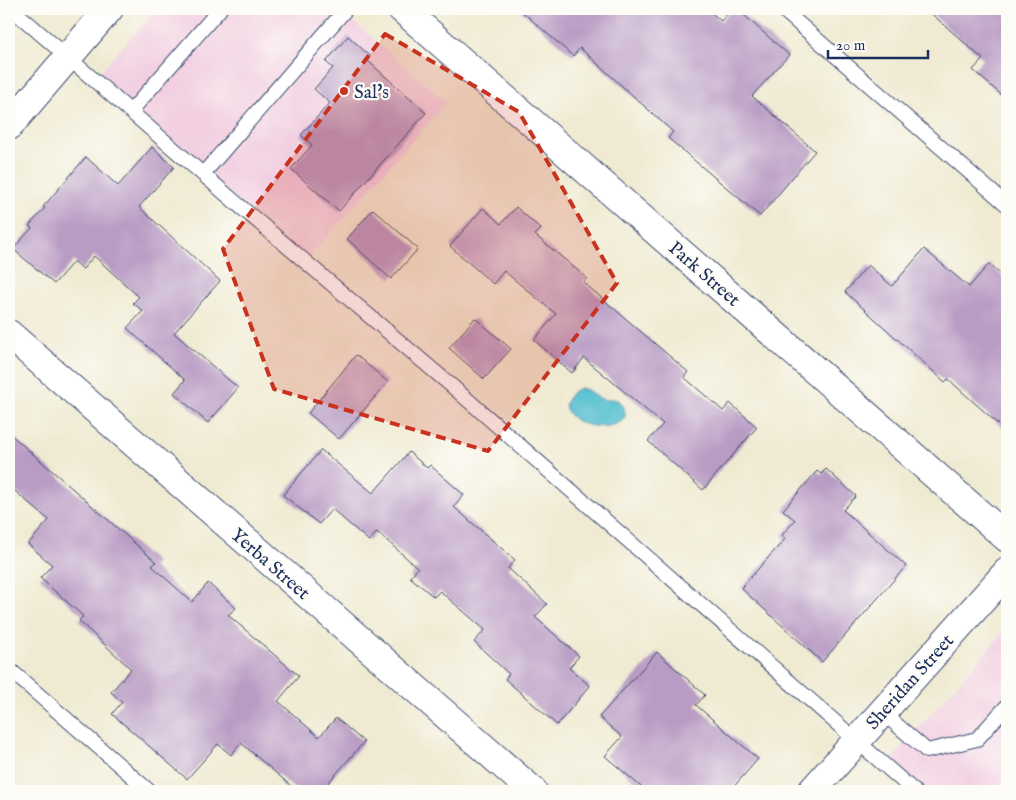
<svg xmlns="http://www.w3.org/2000/svg" width="1016" height="800" font-family="'IM FELL English',serif">
<style>
.built{fill:#f2cfe1}
.water{fill:#55c0d0;stroke:#387897}
.building{fill:#b99cc4}
.lines{fill:none;stroke-linecap:round;stroke-linejoin:round}
.service-casing{stroke:#3b4b6f;stroke-width:16}
.minor-casing{stroke:#3b4b6f;stroke-width:30}
.service{stroke:#fff;stroke-width:14}
.minor{stroke:#fff;stroke-width:28}
.marked{fill:#c8321e;fill-opacity:0.2;stroke:#c8321e;stroke-width:4;stroke-dasharray:10 6;stroke-linejoin:round}
.poi-dot{fill:#c8321e;stroke:#fdfcf7;stroke-width:2}
.labels{text-anchor:middle;stroke-width:4.5;stroke-linejoin:round;paint-order:stroke}
.poi-label{font-size:19px;fill:#1b2f5e;stroke:#fdfcf7;text-anchor:start}
.street-label{font-size:19px;fill:#1b2f5e;stroke:#fdfcf7}
</style>
<rect width="100%" height="100%" fill="#fdfcf7"/>
<filter id="ink" filterUnits="userSpaceOnUse"><feTurbulence type="fractalNoise" baseFrequency=".02" numOctaves="2"/><feDisplacementMap in="SourceGraphic" scale="10" xChannelSelector="R" yChannelSelector="G"/><feConvolveMatrix kernelMatrix="1 2 1 2 8 2 1 2 1" color-interpolation-filters="sRGB"/></filter>
<filter id="wash" filterUnits="userSpaceOnUse"><feTurbulence type="fractalNoise" baseFrequency=".0096" numOctaves="4" result="noise"/><feDisplacementMap in="SourceGraphic" scale="20" xChannelSelector="R" yChannelSelector="G"/><feGaussianBlur stdDeviation="1.12" result="paint"/><feColorMatrix in="noise" values="0 0 0 0 0 0 0 0 0 0 0 0 0 0 0 0 0 1.4 0 .05"/><feComposite in="paint" operator="in"/></filter>
<g filter="url(#wash)">
<rect width="100%" height="100%" fill="#efead1"/>
<!-- built -->
<g class="built">
<polygon points="156,9 339,9 446,102 306,261 94,79"/>
<polygon points="1007,628 1007,791 914,791 885,766"/>
</g>
<!-- water -->
<path class="water" d="M580 388C590 389 593 396 602 399 606 401 609 399 614 399 623 401 626 410 625 418 612 433 567 428 565 404L571 393Z"/>
<g id="blocks">
<!-- building -->
<g class="building">
<polygon points="519,9 707,9 721,21 732,9 737,9 789,55 752,96 815,151 760,216 668,138 673,132 580,48 573,56"/>
<polygon points="926,9 1007,9 1007,100 973,70 983,59"/>
<polygon points="348,36 370,56 367,60 426,113 339,211 291,169 312,145 301,135 330,103 314,89 333,68 326,62"/>
<polygon points="152,147 174,167 139,207 220,281 174,333 238,388 208,423 174,393 185,380 127,328 143,311 133,303 139,297 94,256 83,269 74,261 54,284 13,249 32,228 29,226 45,208 43,207 86,157 118,186"/>
<polygon points="516,207 541,229 535,235 587,278 583,282 688,372 684,377 723,411 730,403 757,427 703,490 648,441 663,424 584,358 572,373 534,340 556,314 504,271 493,284 450,246 483,208 501,224"/>
<polygon points="373,209 418,249 391,279 347,239"/>
<polygon points="924,249 969,287 989,264 1007,280 1007,432 948,379 945,382 845,292 868,265 892,286"/>
<polygon points="475,318 511,349 484,379 449,348"/>
<polygon points="356,355 388,382 339,439 308,413"/>
<polygon points="9,433 156,562 152,566 192,602 208,583 236,608 228,615 299,676 278,701 319,737 336,718 364,742 321,791 297,791 241,743 231,755 218,744 187,779 112,714 122,702 111,692 131,669 79,621 83,616 40,578 52,565 28,544 49,520 9,486"/>
<polygon points="321,450 373,493 409,452 427,468 430,465 464,495 454,507 515,560 508,568 547,604 535,617 579,656 569,668 590,686 557,725 505,679 509,674 474,642 485,630 440,591 434,597 410,577 418,568 377,532 369,541 332,509 319,524 283,495"/>
<polygon points="826,469 856,496 843,510 906,566 822,662 741,588 785,539 782,535 795,520 783,510 817,471 821,474"/>
<polygon points="657,652 705,695 696,705 758,759 730,791 646,791 605,756 622,737 599,717"/>
</g>
</g>
</g>
<g filter="url(#ink)">
<use href="#blocks" fill-opacity="0" stroke="#3b4b6f" stroke-width="1"/>
<g class="lines">
<defs>
<g id="service">
<polyline points="12,9 235,202 453,387 914,791"/>
<polyline points="782,9 1007,205"/>
<polyline points="131,111 220,9"/>
<polyline points="203,174 346,9"/>
<polyline points="9,669 149,791"/>
<polyline points="882,712 927,751 977,739 1007,706"/>
</g>
<g id="minor">
<polyline points="402,9 1007,538"/>
<polyline points="9,126 109,9"/>
<polyline points="9,334 533,791"/>
<polyline points="812,791 1007,572"/>
</g>
</defs>
<!-- service casing -->
<use href="#service" class="service-casing"/>
<!-- minor casing -->
<use href="#minor" class="minor-casing"/>
<!-- service -->
<use href="#service" class="service"/>
<!-- minor -->
<use href="#minor" class="minor"/>
</g>
</g>
<!-- marked area -->
<path class="marked" d="M385 34 519 112 617 283 488 451 274 389 223 249Z"/>
<!-- markers -->
<circle class="poi-dot" cx="344" cy="91" r="5"/>
<g class="labels">
<!-- poi labels -->
<g class="poi-label">
<text x="354" y="98">Sal's</text>
</g>
<!-- street labels -->
<g class="street-label">
<text transform="translate(705 273) rotate(41)" y="7">Park Street</text>
<text transform="translate(271 563) rotate(41)" y="7">Yerba Street</text>
<text transform="translate(909 681) rotate(-48)" y="7">Sheridan Street</text>
</g>
</g>
<!-- margin -->
<rect width="1016" height="800" fill="none" stroke="#fdfcf7" stroke-width="30"/>
<!-- scale -->
<path d="M828 50v8h100v-8" fill="none" stroke="#1b2f5e" stroke-width="2.5"/>
<text x="836" y="50" font-size="15" fill="#1b2f5e" stroke="#fdfcf7" stroke-width="4" paint-order="stroke">20 m</text>
</svg>
